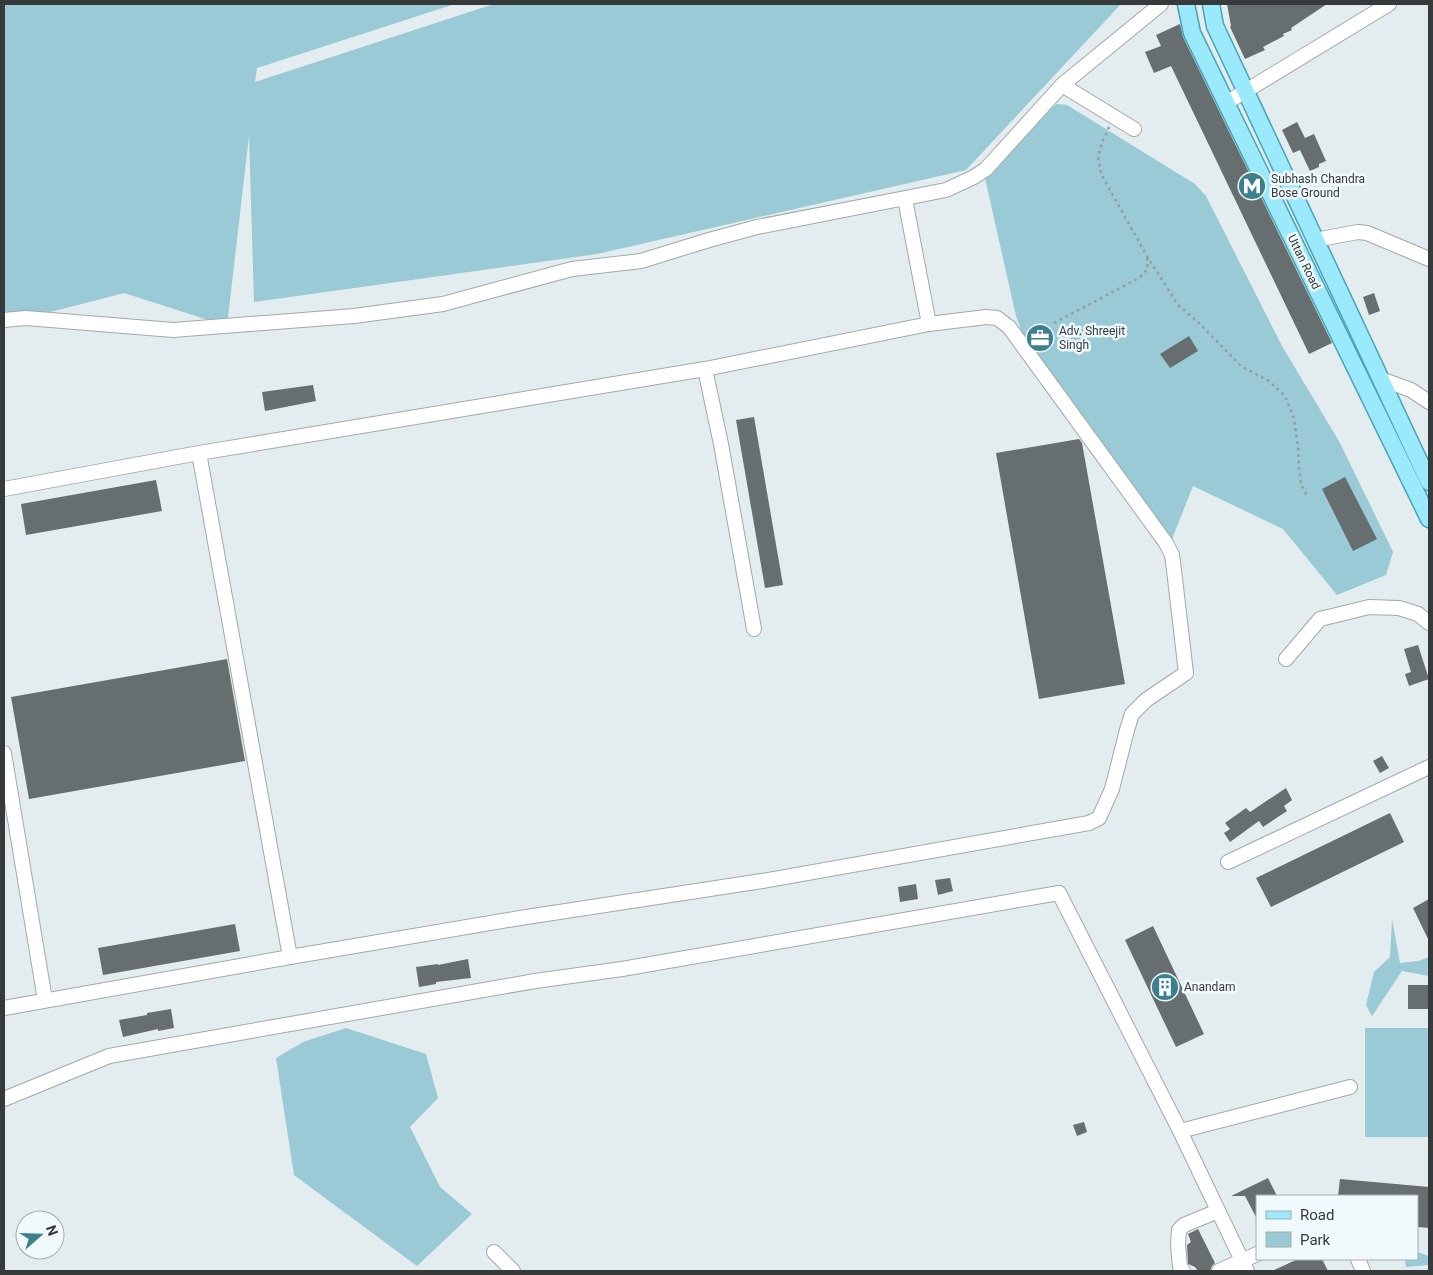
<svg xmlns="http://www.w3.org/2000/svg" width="1433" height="1275" font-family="Roboto,sans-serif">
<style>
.green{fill:#99cad6}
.building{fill:#676e70}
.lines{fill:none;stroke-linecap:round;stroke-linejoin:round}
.minor-casing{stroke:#a1a9ab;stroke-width:16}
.major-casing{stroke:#4ba3b6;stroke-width:19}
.path{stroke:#949b9c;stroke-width:2.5;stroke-dasharray:2.5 4;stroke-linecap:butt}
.minor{stroke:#fff;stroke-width:14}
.major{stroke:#9aeafb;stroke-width:16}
.labels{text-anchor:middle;stroke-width:5;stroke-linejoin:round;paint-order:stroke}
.poi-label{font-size:12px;fill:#363a3a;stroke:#f0f9fb;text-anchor:start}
.street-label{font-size:12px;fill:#363a3a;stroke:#f0f9fb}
</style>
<rect width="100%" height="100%" fill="#e3ecee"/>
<!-- green -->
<g class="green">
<polygon points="4,4 455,4 257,68 255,82 494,4 1121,4 966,170 597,254 254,302 249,136 227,326 124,293 4,324"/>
<polygon points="1057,104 1067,105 1195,184 1206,196 1282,346 1340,443 1393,552 1386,575 1337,595 1283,529 1193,486 1172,539 1025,341 1016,316 985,178 1048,110"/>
<polygon points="1392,919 1400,963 1418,961 1429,957 1429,976 1402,971 1372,1016 1366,1005 1374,972 1390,957"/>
<polygon points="346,1028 426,1054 438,1098 410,1127 440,1187 472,1214 417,1266 294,1175 276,1058 303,1042"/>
<rect x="1365" y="1028" width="64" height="109"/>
<polygon points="1417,1252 1429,1256 1429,1265 1406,1267 1405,1259 1417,1259"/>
</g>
<!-- building -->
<g class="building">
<polygon points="1227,4 1327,4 1291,28 1292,30 1283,34 1284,36 1263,47 1265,50 1245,59 1230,27 1231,26"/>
<polygon points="1180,24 1183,37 1332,343 1309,354 1171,66 1154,73 1145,52 1161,46 1156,35"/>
<polygon points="1297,122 1305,138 1314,134 1326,161 1319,164 1319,167 1310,171 1300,150 1293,153 1282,130"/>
<polygon points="1374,293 1380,311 1369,315 1363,297"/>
<polygon points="1043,324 1053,342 1038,352 1027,335"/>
<polygon points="1189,336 1198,351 1170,368 1160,354"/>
<polygon points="313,385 316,401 265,411 262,392"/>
<polygon points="754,417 783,585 765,588 736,420"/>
<polygon points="1079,439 1082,443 1125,684 1039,699 996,453"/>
<polygon points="1345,477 1377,539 1353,551 1322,489"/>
<polygon points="156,480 162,511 26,535 21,504"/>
<polygon points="1418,645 1429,679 1409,686 1405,674 1411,672 1404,649"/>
<polygon points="227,659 245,761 29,799 11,697"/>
<polygon points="1382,756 1389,768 1380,773 1373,761"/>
<polygon points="1286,788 1292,800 1284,806 1287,811 1263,827 1259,821 1230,842 1224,833 1230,829 1225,823 1246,808 1250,812"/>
<polygon points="1390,813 1404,842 1271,907 1256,878"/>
<polygon points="950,878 953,891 938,895 935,880"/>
<polygon points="916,884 918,899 900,902 898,887"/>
<polygon points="1429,899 1429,941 1413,908"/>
<polygon points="235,924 240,951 103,975 98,948"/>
<polygon points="1153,926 1204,1034 1176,1047 1125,940"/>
<polygon points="468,959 471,978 436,982 436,984 419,987 416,967 438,964 438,965"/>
<rect x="1408" y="985" width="21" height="24"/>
<polygon points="171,1009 174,1028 158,1031 158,1029 123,1037 119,1020 147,1015 147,1013"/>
<polygon points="1084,1122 1087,1132 1077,1136 1073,1125"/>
<polygon points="1268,1178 1277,1196 1257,1196 1257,1219 1245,1196 1231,1196"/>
<polygon points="1340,1179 1429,1187 1429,1228 1417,1227 1417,1196 1338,1196"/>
<polygon points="1198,1229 1215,1263 1212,1266 1210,1271 1198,1271 1195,1267 1188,1264 1187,1245 1191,1242 1188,1234"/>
<polygon points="1298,1259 1322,1259 1328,1271 1272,1271"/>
</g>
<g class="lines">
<defs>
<g id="minor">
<polyline points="1062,85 1134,129"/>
<polyline points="1226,103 1389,4"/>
<polyline points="905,199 929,324"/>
<polyline points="1315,240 1358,232 1367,233 1429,259"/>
<polyline points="4,320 26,318 173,330 354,316 443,304 572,269 641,261 709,240 757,227 946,190 974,177 986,169 1062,85 1161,4"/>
<polyline points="705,369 721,444 754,629"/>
<polyline points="1381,379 1411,390 1429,402"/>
<polyline points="199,453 290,957"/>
<polyline points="4,489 199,453 705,369 929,324 986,317 997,318 1009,327 1166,543 1172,555 1174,570 1186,673 1146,700 1132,714 1127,730 1112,789 1099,818 1089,823 762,881 520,918 290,957 4,1008"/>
<polyline points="1286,659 1320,619 1369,607 1399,608 1418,614 1429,623"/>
<polyline points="4,753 45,1000"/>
<polyline points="1228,862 1429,767"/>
<polyline points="4,1099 109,1056 535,981 622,969 1059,893 1180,1131 1247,1271"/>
<polyline points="1180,1131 1350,1087"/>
<polyline points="494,1252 513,1271"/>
<polyline points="1358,1259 1363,1271"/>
<polyline points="1183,1271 1180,1267 1178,1244 1179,1230 1184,1225 1218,1211"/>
<polyline points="1219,1271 1257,1254"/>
</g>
<g id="major">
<polyline points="1186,4 1192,33 1429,519"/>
<polyline points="1211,4 1215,26 1429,482"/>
</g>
</defs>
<!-- minor casing -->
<use href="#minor" class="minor-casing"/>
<!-- major casing -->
<use href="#major" class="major-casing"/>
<!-- path -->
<g class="path">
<polyline points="1109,127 1103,140 1098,156 1101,174 1147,256 1178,305 1199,323 1241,366 1269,381 1285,396 1294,419 1298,446 1299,469 1301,484 1308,498"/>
<path d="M1054 323 1139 278C1147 271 1149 267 1147 257"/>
</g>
<!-- minor -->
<use href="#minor" class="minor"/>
<!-- major -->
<use href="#major" class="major"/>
</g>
<!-- icons -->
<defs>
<symbol id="metro-disc" viewBox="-11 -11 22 22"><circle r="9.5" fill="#3c7f8f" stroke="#f0f9fb"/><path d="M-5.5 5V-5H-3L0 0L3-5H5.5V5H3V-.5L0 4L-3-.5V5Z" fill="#fff"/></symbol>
<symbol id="office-disc" viewBox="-11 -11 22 22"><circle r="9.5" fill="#3c7f8f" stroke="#f0f9fb"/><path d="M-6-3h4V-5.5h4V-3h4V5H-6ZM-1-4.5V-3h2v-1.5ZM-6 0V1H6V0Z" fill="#fff"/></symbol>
<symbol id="building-disc" viewBox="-11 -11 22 22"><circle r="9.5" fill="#3c7f8f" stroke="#f0f9fb"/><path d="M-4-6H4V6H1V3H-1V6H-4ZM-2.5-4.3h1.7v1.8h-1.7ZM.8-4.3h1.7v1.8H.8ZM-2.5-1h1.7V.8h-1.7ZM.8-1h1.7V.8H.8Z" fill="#fff"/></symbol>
</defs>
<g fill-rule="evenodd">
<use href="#metro-disc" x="1236" y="170" width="32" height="32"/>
<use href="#office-disc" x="1024" y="322" width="32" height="32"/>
<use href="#building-disc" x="1149" y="971" width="32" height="32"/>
</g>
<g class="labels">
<!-- poi labels -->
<g class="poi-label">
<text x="1271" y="183">Subhash Chandra<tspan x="1271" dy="14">Bose Ground</tspan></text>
<text x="1059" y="335">Adv. Shreejit<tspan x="1059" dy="14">Singh</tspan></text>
<text x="1184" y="991">Anandam</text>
</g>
<!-- street labels -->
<g class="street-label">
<text transform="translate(1304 262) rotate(64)" y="4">Uttan Road</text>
</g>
</g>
<!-- border -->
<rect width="1433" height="1275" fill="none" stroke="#363a3a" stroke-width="10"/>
<!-- legend -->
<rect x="1256" y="1195" width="162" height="65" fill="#f0f9fb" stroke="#a6adae"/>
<rect x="1266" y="1211" width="25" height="8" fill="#9aeafb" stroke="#a6adae"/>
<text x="1300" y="1220" font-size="15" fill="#363a3a">Road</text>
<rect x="1266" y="1232" width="25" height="15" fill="#99cad6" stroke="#a6adae"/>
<text x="1300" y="1245" font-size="15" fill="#363a3a">Park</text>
<!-- north arrow -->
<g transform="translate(40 1235) rotate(70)"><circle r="24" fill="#f0f9fb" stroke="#a6adae"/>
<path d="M0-4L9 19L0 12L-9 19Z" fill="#3c7f8f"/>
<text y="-8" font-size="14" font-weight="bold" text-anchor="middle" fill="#363a3a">N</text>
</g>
</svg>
